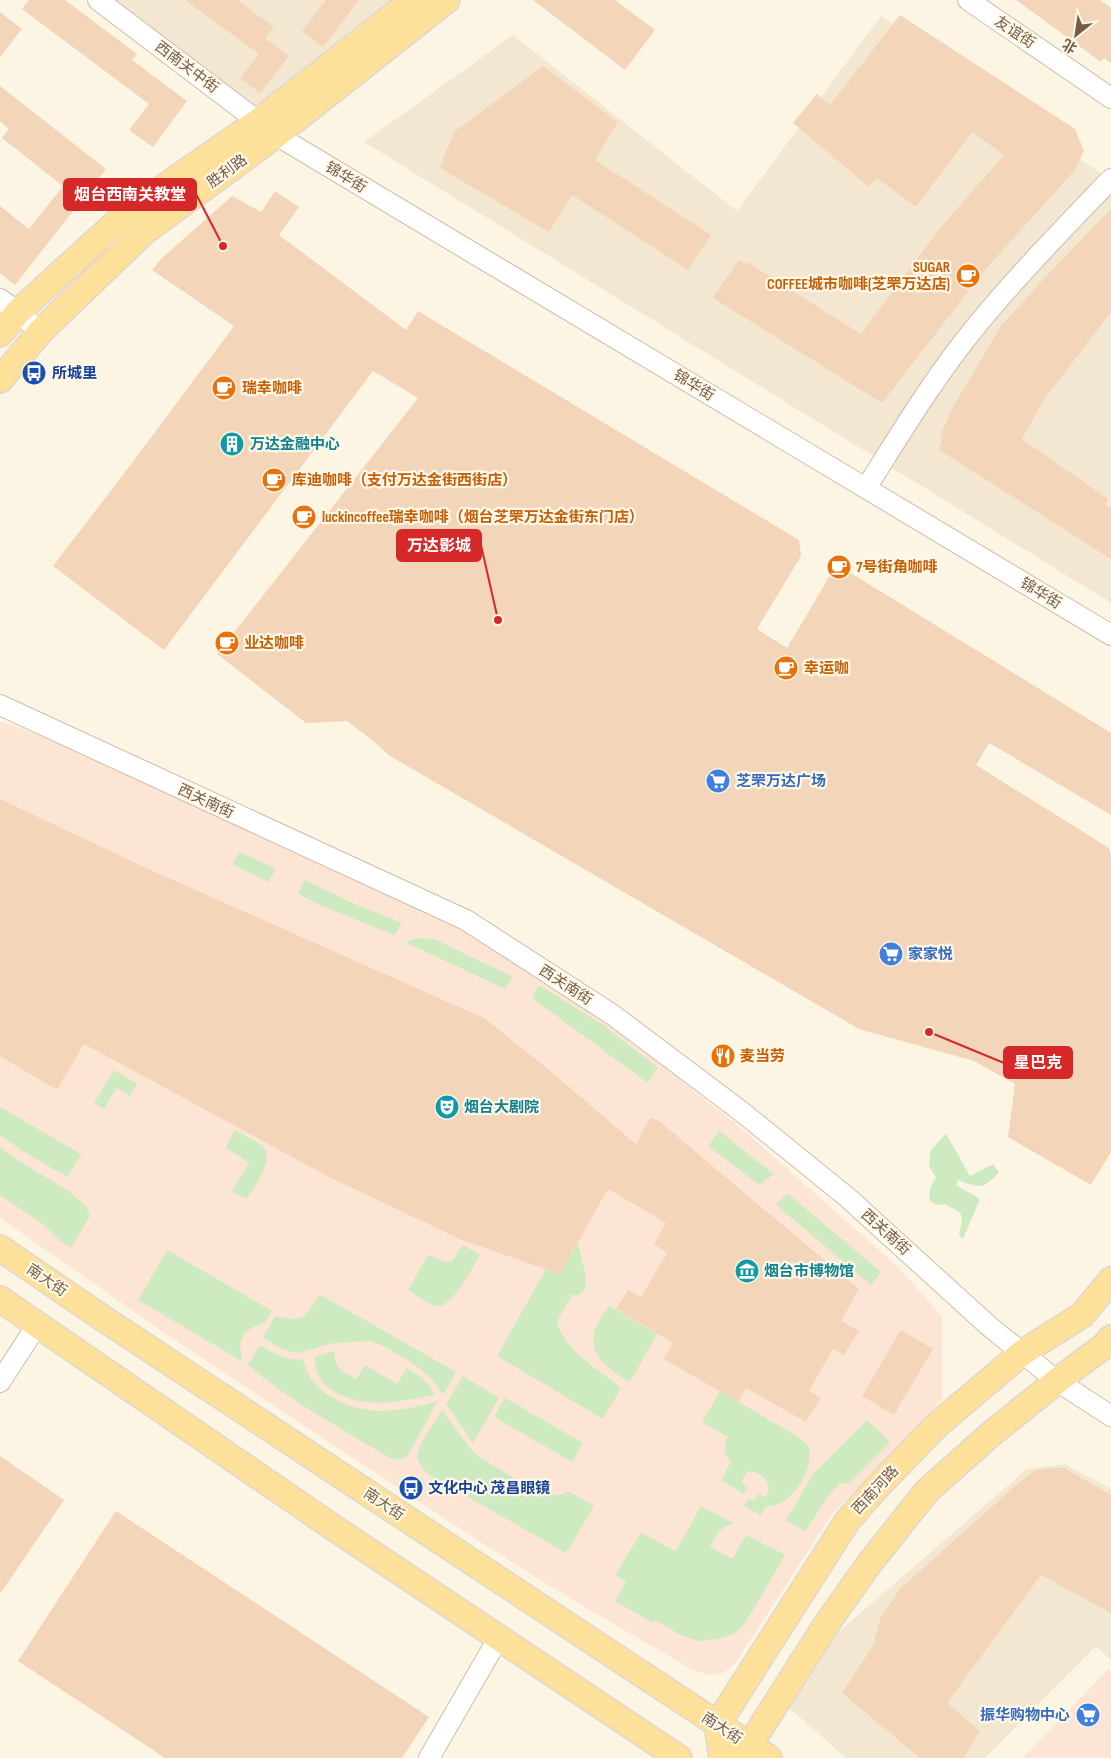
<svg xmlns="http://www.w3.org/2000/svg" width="1111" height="1758" font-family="'Sofia Sans Condensed','Noto Sans SC',sans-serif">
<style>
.residential{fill:#f4e7d1}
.commercial{fill:#fde5d6}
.green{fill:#ceeac1}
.building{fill:#f3d5ba}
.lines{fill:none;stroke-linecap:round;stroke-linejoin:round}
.minor-casing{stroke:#cebda9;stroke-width:22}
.major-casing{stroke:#ded8d3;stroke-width:28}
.minor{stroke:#fff;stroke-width:20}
.major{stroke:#fde099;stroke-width:25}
.labels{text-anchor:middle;stroke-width:4.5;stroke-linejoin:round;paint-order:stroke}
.street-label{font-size:15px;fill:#755c48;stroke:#fff8e9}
.food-label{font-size:15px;font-weight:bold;fill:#c56008;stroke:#fff8e9;text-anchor:start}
.transit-label{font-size:15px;font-weight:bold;fill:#164399;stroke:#fff8e9;text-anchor:start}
.culture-label{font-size:15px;font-weight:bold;fill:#0d838f;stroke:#fff8e9;text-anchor:start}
.shop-label{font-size:15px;font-weight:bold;fill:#366cbe;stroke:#fff8e9;text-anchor:start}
.leader{fill:none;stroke:#d62828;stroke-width:2}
.callout-dot{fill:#d62828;stroke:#fff8e9;stroke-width:2}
.callout{fill:#d62828;stroke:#d62828;stroke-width:2}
.callout-label{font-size:16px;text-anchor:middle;font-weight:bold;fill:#fff}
</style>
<rect width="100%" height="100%" fill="#fdf5e3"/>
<!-- residential -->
<g class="residential">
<polygon points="114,0 392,0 257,107"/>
<polygon points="881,16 1111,181 1111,603 364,142 513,35 737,211"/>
<polygon points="1065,1464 1111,1489 1111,1660 1096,1646 985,1758 846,1758 770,1691 1027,1469"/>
</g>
<!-- commercial -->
<g class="commercial">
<polygon points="0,721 79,750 443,920 493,947 584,1004 658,1061 707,1102 727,1116 896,1265 942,1316 942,1400 885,1461 833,1513 736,1662 724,1673 708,1675 693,1670 574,1601 488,1547 176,1341 0,1218"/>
<polygon points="1108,1669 1111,1672 1111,1758 1023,1758"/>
</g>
<!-- green -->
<g class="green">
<polygon points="240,852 276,869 268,882 232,864"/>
<polygon points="305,880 348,901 402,923 394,935 322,906 298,894"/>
<polygon points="417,938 436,940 513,977 505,989 405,942"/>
<polygon points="539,985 602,1024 658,1068 648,1083 532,998"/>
<polygon points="114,1070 137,1084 130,1096 116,1088 104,1109 94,1103"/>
<polygon points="0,1107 81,1154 67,1177 21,1150 0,1135"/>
<path d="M235 1130C243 1135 256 1140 263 1146 276 1160 254 1187 246 1199L232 1191 249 1162 225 1148Z"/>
<polygon points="719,1131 774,1174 759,1185 708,1146"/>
<path d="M946 1134 970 1176 993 1164 999 1172C984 1190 978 1188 958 1180L956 1185 980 1199 963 1239 959 1235 962 1219 960 1212 945 1204 937 1205 930 1201C928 1190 931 1187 936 1177L929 1167 931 1150Z"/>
<polygon points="0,1147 16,1159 67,1190 85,1205 90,1216 71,1248 60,1241 43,1224 0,1195"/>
<polygon points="787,1193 881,1272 871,1285 776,1205"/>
<path d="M578 1243 586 1276 585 1290 578 1295H572L557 1321C564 1352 599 1369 621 1388L603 1419 497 1356 546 1269 560 1274Z"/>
<path d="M463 1245 480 1255C473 1266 451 1311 435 1306 426 1303 416 1295 408 1290L428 1255 446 1262 453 1260Z"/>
<path d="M167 1250 272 1311 265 1323C243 1328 236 1341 243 1362L138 1300Z"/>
<path d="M319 1294 456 1372 443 1395 428 1375 411 1362 381 1345 370 1341 334 1343 297 1353 284 1350 263 1338 275 1316C304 1323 305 1318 319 1294Z"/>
<path d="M609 1306 657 1334 630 1382C612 1372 589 1357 594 1334 595 1325 604 1314 609 1306Z"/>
<path d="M260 1345C274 1353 287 1362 303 1359 307 1376 315 1387 330 1396 366 1418 400 1412 438 1401L408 1455C402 1460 398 1460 390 1458 342 1429 291 1402 248 1365Z"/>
<path d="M334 1351C336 1370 340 1370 356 1379L365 1365 397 1384 407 1368C419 1375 428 1382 435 1395 401 1401 367 1410 335 1392 327 1387 320 1381 317 1372 315 1367 315 1361 314 1357Z"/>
<polygon points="463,1376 499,1398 473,1443 446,1404"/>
<path d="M720 1391 793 1434 809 1446C813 1467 799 1493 781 1503 776 1505 771 1506 766 1507L761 1515 744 1506 748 1499 754 1501 759 1493 767 1498 769 1485C764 1477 758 1470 747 1472L741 1482 747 1487 744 1494 721 1480 731 1462C723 1454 723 1447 728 1437L702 1422Z"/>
<polygon points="505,1398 583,1443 572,1462 494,1417"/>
<path d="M442 1410 470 1448 479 1457 540 1493C551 1495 559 1497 568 1491L594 1506 566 1553 428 1474C424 1469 418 1464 417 1457 417 1445 436 1421 442 1410Z"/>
<polygon points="867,1420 890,1442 848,1484 840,1483 828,1496 805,1532 786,1520 813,1474"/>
<path d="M701 1506 733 1523C721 1527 716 1535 710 1546L726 1556 733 1558 746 1535 785 1555 757 1604 740 1630 731 1635 716 1639 698 1641 679 1634 655 1620 653 1623 615 1601 626 1582 615 1575 641 1533 676 1551Z"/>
</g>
<!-- building -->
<g class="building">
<polygon points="29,0 65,0 137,54 132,60 187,101 153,147 129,130 149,104 22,9"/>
<polygon points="185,0 237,0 274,27 265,38 289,56 260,93 240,78 259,54"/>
<polygon points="326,0 359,0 323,47 302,31"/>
<polygon points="533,0 615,0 655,30 625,70"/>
<polygon points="1016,0 1100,0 1111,8 1111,63 1104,58 1101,62"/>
<polygon points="0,12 22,29 0,57"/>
<polygon points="900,15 1075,129 1084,151 1074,171 984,271 882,403 713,298 739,260 746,264 747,262 861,334 940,228 1004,155 972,132 916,207 877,178 869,187 793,123 817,94 830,105"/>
<polygon points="543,66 618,122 595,160 711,235 688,270 572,195 549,232 440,168 446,151 455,131"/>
<polygon points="0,86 106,169 15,285 0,273 0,206 29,229 63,186 2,138 9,129 0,121"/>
<polygon points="275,191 299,207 279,235 406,330 418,311 799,540 801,556 757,629 787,648 829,577 849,572 1111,733 1111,815 989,743 976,765 1109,848 1111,855 1111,1152 1091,1185 1008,1137 1015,1084 974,1061 859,1029 390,756 372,740 347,721 306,723 217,654 418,398 373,371 164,650 53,566 132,463 234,326 152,270 162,258 232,196 261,212"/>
<polygon points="1111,209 1111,312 1043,401 1022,439 1108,499 1105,504 1111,508 1111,559 939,450 943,436 940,433 946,424 950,412 1001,326 1050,272"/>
<polygon points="0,799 144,867 484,1018 549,1070 636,1144 650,1118 659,1121 859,1289 841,1321 859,1331 844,1355 833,1349 809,1391 821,1398 806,1422 746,1388 738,1402 664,1359 673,1343 616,1309 628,1290 641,1297 667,1253 654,1244 666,1223 608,1189 560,1274 462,1240 329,1177 84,1044 57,1090 0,1056"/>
<polygon points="901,1330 933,1349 894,1415 862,1396"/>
<polygon points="0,1456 64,1500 0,1594"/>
<polygon points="1050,1468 1064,1468 1111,1495 1111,1613 1041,1575 947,1703 980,1731 963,1758 920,1758 842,1693 873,1646 880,1619 900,1589 1014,1487 1034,1471"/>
<polygon points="116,1511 429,1717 402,1758 165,1758 18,1661"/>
</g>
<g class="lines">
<defs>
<g id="minor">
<polyline points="98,0 276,135 1111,635"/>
<polyline points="968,0 1111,98"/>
<polyline points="0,299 18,312 40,332"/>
<path d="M866 488C901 433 935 376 977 325 1019 274 1065 227 1111 179"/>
<polyline points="0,705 466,920 613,1015 742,1112 847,1197 990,1327 1057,1381 1111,1416"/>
<polyline points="0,1382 37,1325"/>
<polyline points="429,1758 499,1637"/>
</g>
<g id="major">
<polyline points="0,334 18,312 128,212 259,121 413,0"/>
<polyline points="0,380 40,332 144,232 276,135 447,0"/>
<polyline points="0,1248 101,1317 769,1758"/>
<polyline points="0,1299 334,1528 679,1758"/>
<polyline points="722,1758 717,1725 848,1520 879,1485 936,1426 1022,1353 1082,1315 1111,1280"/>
<polyline points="743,1758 749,1746 828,1622 869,1564 927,1491 991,1434 1057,1381 1104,1346 1111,1338"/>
</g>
</defs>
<!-- minor casing -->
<use href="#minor" class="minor-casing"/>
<!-- major casing -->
<use href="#major" class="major-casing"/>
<!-- minor -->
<use href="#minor" class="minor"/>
<!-- major -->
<use href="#major" class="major"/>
</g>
<!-- icons -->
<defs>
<symbol id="cafe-disc" viewBox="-11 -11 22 22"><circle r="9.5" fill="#e8710a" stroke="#fff8e9"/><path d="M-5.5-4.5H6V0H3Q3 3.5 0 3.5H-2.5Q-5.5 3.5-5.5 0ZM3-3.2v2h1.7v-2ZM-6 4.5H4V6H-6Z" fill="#fff"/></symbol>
<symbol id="bus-disc" viewBox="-11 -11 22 22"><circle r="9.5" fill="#1a4fb4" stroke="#fff8e9"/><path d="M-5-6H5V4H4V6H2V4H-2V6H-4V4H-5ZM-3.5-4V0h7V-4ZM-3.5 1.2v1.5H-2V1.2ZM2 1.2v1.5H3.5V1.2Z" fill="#fff"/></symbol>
<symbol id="building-disc" viewBox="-11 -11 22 22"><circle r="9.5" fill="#0f9aa8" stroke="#fff8e9"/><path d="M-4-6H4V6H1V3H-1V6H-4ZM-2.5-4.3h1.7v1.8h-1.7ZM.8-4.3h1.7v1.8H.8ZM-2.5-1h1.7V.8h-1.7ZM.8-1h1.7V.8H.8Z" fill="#fff"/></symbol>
<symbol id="supermarket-disc" viewBox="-11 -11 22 22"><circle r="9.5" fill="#3f7fe0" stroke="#fff8e9"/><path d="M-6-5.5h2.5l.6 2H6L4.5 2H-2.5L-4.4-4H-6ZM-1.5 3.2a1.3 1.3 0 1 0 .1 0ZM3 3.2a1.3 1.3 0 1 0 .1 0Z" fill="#fff"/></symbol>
<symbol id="restaurant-disc" viewBox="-11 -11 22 22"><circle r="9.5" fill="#e8710a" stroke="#fff8e9"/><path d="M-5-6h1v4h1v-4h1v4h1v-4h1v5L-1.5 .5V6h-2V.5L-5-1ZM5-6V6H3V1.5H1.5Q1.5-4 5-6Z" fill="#fff"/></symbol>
<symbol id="theatre-disc" viewBox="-11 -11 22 22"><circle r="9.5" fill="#0f9aa8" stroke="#fff8e9"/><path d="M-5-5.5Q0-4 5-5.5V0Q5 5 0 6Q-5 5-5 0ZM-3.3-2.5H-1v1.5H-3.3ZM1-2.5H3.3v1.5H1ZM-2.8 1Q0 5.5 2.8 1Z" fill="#fff"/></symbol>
<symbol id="museum-disc" viewBox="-11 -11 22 22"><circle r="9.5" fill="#0f9aa8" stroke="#fff8e9"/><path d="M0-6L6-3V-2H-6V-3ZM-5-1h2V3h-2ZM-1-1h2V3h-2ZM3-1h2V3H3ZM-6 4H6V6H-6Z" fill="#fff"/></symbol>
</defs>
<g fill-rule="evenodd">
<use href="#cafe-disc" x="954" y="262" width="28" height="28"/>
<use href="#bus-disc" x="20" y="359" width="28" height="28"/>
<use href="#cafe-disc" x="210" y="374" width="28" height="28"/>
<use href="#building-disc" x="218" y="430" width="28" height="28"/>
<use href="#cafe-disc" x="260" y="466" width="28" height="28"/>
<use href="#cafe-disc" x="290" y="503" width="28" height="28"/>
<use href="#cafe-disc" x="825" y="553" width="28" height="28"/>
<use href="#cafe-disc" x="213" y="629" width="28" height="28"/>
<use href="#cafe-disc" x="772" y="654" width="28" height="28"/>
<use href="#supermarket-disc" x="704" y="767" width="28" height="28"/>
<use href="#supermarket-disc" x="877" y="940" width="28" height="28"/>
<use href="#restaurant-disc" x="709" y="1042" width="28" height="28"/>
<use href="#theatre-disc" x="433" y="1093" width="28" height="28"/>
<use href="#museum-disc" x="733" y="1257" width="28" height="28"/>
<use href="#bus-disc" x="397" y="1474" width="28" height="28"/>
<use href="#supermarket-disc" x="1074" y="1701" width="28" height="28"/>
</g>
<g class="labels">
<!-- street labels -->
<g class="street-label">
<text transform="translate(1015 32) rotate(34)" y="5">友谊街</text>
<text transform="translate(187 67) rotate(37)" y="5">西南关中街</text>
<text transform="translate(227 171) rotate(-36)" y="5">胜利路</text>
<text transform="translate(346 177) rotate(31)" y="5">锦华街</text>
<text transform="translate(694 385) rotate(31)" y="5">锦华街</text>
<text transform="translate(1041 593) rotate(31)" y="5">锦华街</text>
<text transform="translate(206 801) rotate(25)" y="5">西关南街</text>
<text transform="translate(566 985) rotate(33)" y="5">西关南街</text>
<text transform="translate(886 1232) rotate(42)" y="5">西关南街</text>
<text transform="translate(47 1280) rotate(34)" y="5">南大街</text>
<text transform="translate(875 1490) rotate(-47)" y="5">西南河路</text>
<text transform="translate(384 1504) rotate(34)" y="5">南大街</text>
<text transform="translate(722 1728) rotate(33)" y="5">南大街</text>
</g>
<!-- food labels -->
<g class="food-label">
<text x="950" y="272" text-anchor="end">SUGAR<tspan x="950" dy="17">COFFEE城市咖啡(芝罘万达店)</tspan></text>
<text x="242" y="393">瑞幸咖啡</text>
<text x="292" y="485">库迪咖啡（支付万达金街西街店）</text>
<text x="322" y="522">luckincoffee瑞幸咖啡（烟台芝罘万达金街东门店）</text>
<text x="856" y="572">7号街角咖啡</text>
<text x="244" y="648">业达咖啡</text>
<text x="804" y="673">幸运咖</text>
<text x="740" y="1061">麦当劳</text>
</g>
<!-- transit labels -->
<g class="transit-label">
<text x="52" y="378">所城里</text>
<text x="428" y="1493">文化中心 茂昌眼镜</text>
</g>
<!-- culture labels -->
<g class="culture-label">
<text x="250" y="449">万达金融中心</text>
<text x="464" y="1112">烟台大剧院</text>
<text x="764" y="1276">烟台市博物馆</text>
</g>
<!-- shop labels -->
<g class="shop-label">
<text x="736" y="786">芝罘万达广场</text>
<text x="908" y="959">家家悦</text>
<text x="1070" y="1720" text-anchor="end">振华购物中心</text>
</g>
</g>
<!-- callouts -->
<path class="leader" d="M223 246L196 194M498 620L481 545M929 1032L1004 1063"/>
<g class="callout-dot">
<circle cx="223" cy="246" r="5"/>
<circle cx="498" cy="620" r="5"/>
<circle cx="929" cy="1032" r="5"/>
</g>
<g class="callout">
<rect x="64" y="179" width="132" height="31" rx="5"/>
<rect x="397" y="530" width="84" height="31" rx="5"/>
<rect x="1004" y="1047" width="68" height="31" rx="5"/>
</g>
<g class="callout-label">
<text x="130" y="200">烟台西南关教堂</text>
<text x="439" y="551">万达影城</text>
<text x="1038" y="1068">星巴克</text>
</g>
<!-- north arrow -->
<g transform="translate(1076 35) rotate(210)" stroke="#fff8e9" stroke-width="4" paint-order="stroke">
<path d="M0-4L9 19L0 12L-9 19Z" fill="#755c48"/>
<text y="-8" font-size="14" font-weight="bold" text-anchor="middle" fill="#755c48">北</text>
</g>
</svg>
